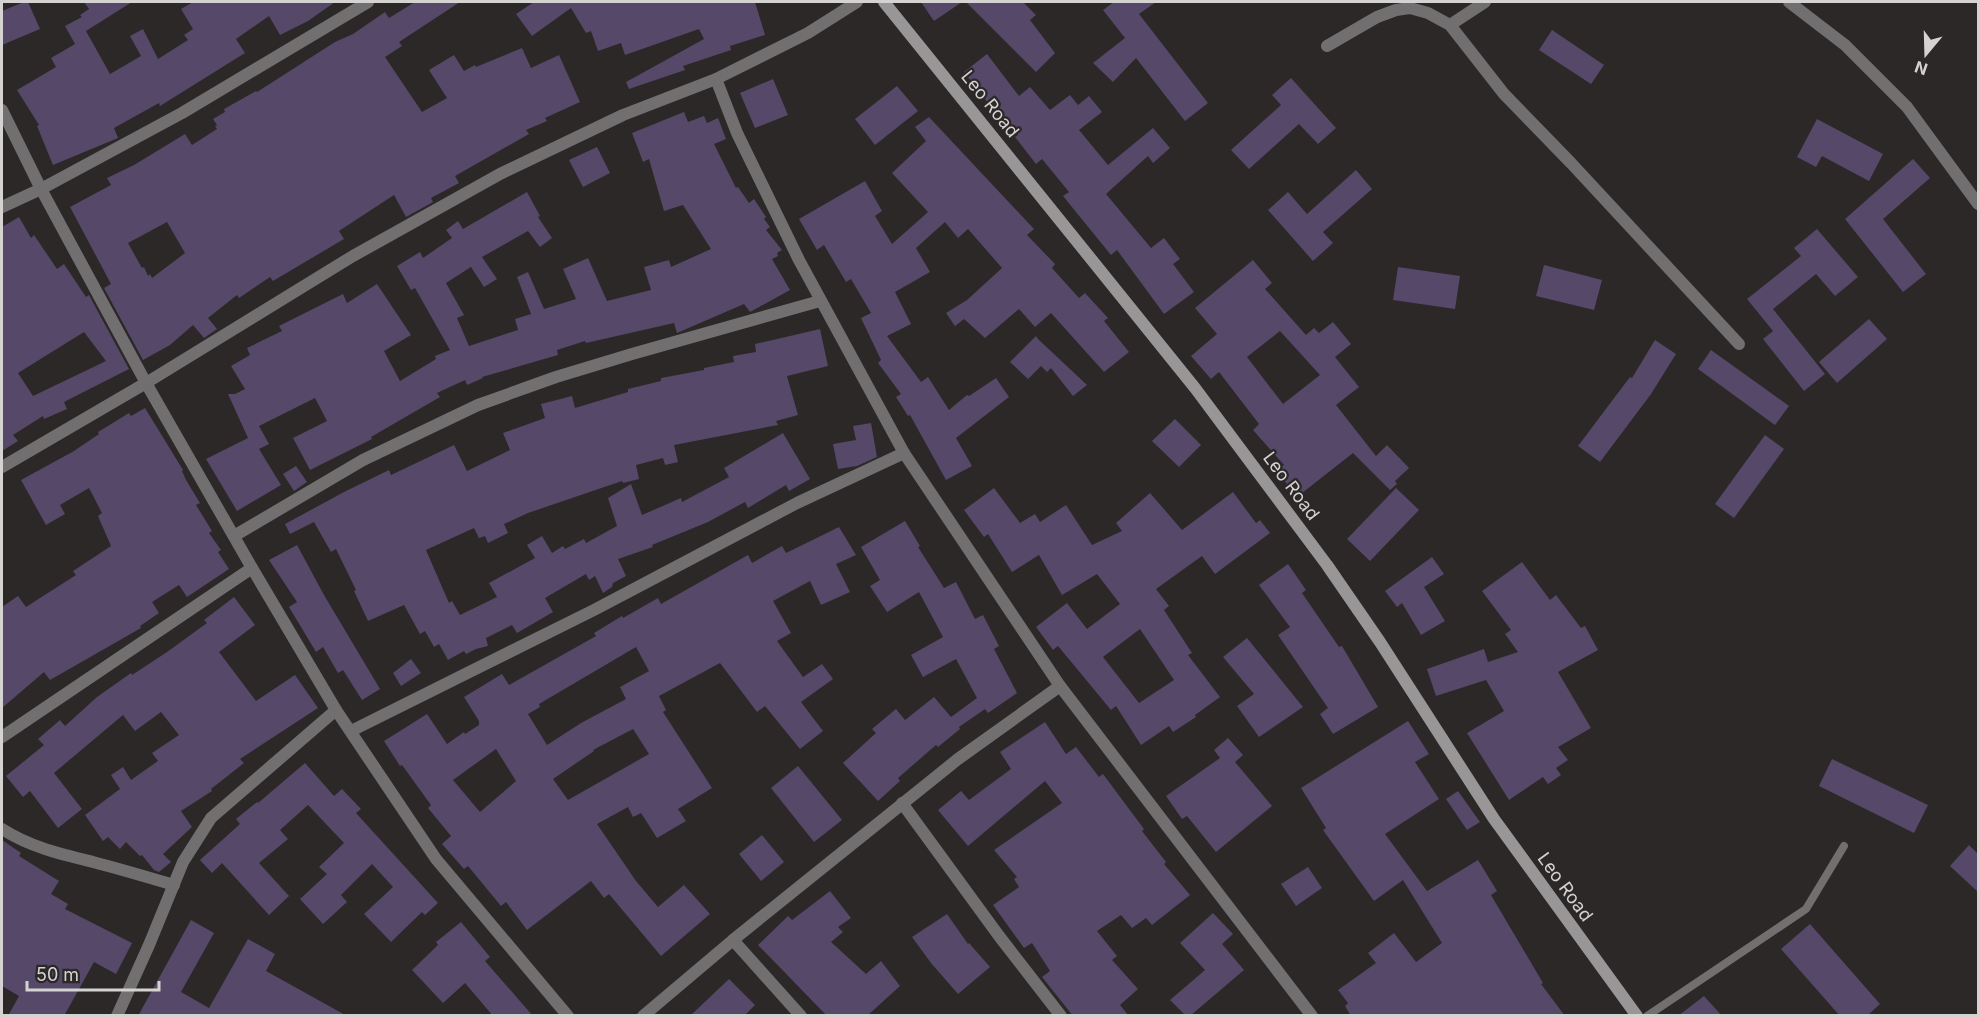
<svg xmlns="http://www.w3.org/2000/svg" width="1980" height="1017" font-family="Inter,sans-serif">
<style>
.building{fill:#554869;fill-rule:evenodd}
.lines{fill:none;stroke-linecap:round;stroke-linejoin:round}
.lane{stroke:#716f6f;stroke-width:8}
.street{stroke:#716f6f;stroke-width:12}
.secondary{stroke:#999697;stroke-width:12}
.labels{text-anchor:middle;stroke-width:4.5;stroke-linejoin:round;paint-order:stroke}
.street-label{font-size:18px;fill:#d5d3d2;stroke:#2b2827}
</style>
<rect width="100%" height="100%" fill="#2b2827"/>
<!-- building -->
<g class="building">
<polygon points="24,2 28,2 40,29 2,45 2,11"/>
<polygon points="84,2 132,2 86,31 110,74 141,56 130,36 143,29 158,59 188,40 184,35 193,29 181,9 193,2 335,2 308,21 280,35 269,16 236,39 245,53 160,106 159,103 114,128 118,138 53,165 37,126 39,125 17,90 56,67 51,58 75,44 65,26 82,17 80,15 89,9"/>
<path d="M415 2H460L399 42 402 46 385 57 422 112 447 98 429 70 454 55 464 71 475 65 476 67 522 48 531 68 559 55 580 102 545 118 547 121 526 130 529 134 455 176 459 183 431 198 433 202 406 217 394 195 339 231 344 239 273 281 270 277 239 298 237 295 208 318 217 329 204 338 193 325 170 345 143 360 104 288 111 284 70 207 111 185 107 178 134 165 185 134 192 145 217 129 215 126 217 125 213 119 225 112 224 109 256 91 257 92 335 42 353 34 385 12 389 18ZM167 222 185 253 152 278 150 274 148 276 144 267 142 268 128 243Z"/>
<polygon points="534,2 755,2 765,35 730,46 731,50 683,66 685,70 629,89 626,82 704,39 699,29 625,55 621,43 598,51 591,31 586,33 571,8 532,36 516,14"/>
<polygon points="921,2 962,2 934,21"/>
<polygon points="966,2 1023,2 1036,15 1030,20 1055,53 1036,72"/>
<polygon points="1114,2 1156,2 1139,14 1208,103 1185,121 1136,58 1113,82 1093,63 1125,38 1103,10"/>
<polygon points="1552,30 1604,65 1591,84 1539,50"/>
<polygon points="987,54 1019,96 1030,87 1050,110 1070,95 1078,105 1089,96 1102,112 1079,130 1108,165 1153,128 1170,148 1153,163 1148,156 1106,194 1151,248 1164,238 1180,259 1173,264 1194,292 1164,314 1117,250 1111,255 1063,196 1069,192 1042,159 1036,164 1015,137 1018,135 990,101 988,103 964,72"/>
<polygon points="1291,78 1336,128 1318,144 1299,124 1249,169 1231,150 1281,105 1272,95"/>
<polygon points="773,79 788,115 755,128 740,93"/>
<polygon points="897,86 918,111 875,145 855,119"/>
<polygon points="684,112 688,122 704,116 707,123 718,118 726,139 714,144 736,188 738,187 749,203 754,199 766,217 764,219 770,227 766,230 782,250 777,253 778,256 772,259 790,290 750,312 744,304 677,333 674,323 586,343 585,341 557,350 558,355 482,377 483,378 467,385 465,380 437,393 440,397 371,437 372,439 310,470 293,438 327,421 315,398 259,426 269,444 259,449 281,485 237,511 206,459 248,438 228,394 235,394 245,389 231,366 250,355 247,348 282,331 279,326 343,294 347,303 377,284 411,335 384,351 400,381 436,359 435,356 450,350 415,288 411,290 397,266 420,252 423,258 452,238 446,230 458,221 463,229 527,192 540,216 538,217 552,238 540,247 528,231 482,257 497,279 484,287 471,267 446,283 464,315 457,318 469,346 518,330 515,319 531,314 517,277 528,272 544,309 576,299 563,269 588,258 607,301 651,290 644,267 669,260 671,267 711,249 683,205 664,211 649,159 643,162 632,133"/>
<polygon points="929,117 1034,229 1027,235 1055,264 1052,268 1079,298 1085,293 1108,318 1104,321 1129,352 1104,372 1051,313 1035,327 1019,309 985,338 964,319 955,326 946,313 967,300 1002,268 968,229 958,238 945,222 916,248 930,272 895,292 911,324 887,336 921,382 928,377 949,410 967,395 969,396 996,378 1009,397 956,438 972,466 946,480 910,415 908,416 896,397 901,394 878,363 881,360 861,318 871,313 851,279 846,282 824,245 817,250 799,219 865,181 882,211 875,216 892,244 928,212 892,173 926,141 915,127"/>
<polygon points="1817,119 1883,154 1869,181 1822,156 1816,167 1797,157"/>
<polygon points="597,147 610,173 583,187 569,160"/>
<polygon points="1913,159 1930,178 1883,219 1926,274 1903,292 1845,219"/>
<polygon points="1356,170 1372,189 1323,232 1333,243 1313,261 1268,210 1288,192 1307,214"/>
<path d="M19 217 31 238 34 235 57 269 64 264 86 297 89 295 129 369 64 402 67 409 44 419 43 416 13 435 18 441 2 451V227ZM84 332 106 361 33 396 18 373Z"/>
<polygon points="1817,229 1858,277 1835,296 1816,274 1773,309 1825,374 1804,391 1763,339 1773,331 1747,299 1801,256 1794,248"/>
<path d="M1253 260 1272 283 1265 289 1306 335 1314 328 1319 333 1333 322 1351 344 1335 357 1359 387 1336 405 1376 456 1387 445 1409 468 1395 481 1397 484 1390 490 1353 453 1297 497 1277 471 1284 465 1253 430 1259 424 1219 372 1211 379 1191 356 1217 334 1195 308ZM1280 331 1320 375 1283 404 1247 357Z"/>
<polygon points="1544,265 1602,280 1594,310 1536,296"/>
<polygon points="1398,267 1460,276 1455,309 1393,300"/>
<polygon points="1869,319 1887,339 1837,383 1819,362"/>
<polygon points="820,329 828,366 787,376 798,415 776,421 778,425 674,445 678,462 665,465 663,458 636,465 639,479 623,483 622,481 528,513 504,524 508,533 488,543 485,536 479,538 474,528 426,550 449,603 452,601 460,615 497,597 489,583 535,558 527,545 542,536 552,553 563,546 565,549 584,539 586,543 617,526 608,498 631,484 642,515 681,498 682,502 729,477 724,468 783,433 810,479 789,491 786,485 748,508 745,502 708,522 652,545 653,547 618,559 626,576 613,583 612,587 603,593 595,576 589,580 586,574 545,598 553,612 517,633 512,625 486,638 488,646 476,649 466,654 464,651 448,660 439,644 434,647 425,631 420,634 404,605 368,621 354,591 356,590 336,549 331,552 314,522 290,534 285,524 344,492 389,470 391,475 454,445 467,471 510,450 503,433 545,418 541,404 572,396 575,408 628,392 628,389 661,381 661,378 704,370 704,368 734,362 733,356 756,352 755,344"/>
<polygon points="1036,336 1038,339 1087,385 1073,396 1051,368 1047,372 1041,366 1028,379 1010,362"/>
<polygon points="1655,340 1676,354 1651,394 1600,462 1578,446 1630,377 1632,378"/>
<polygon points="1711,350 1789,406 1775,425 1698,369"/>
<polygon points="145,408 183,470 182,471 186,480 200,503 196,505 212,531 209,533 221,550 218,552 229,569 187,597 179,585 152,602 159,613 140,626 141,628 50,680 44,672 2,708 2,607 18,596 26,607 76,575 73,571 111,546 98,516 102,513 89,488 60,505 65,514 46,525 21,480 74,451 99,434 98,432 129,413 131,416"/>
<polygon points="1175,419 1201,445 1179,467 1152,441"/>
<polygon points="871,423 877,457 857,466 838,469 833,444 856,440 853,426"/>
<polygon points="1765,435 1784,449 1734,518 1715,504"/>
<polygon points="296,466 307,482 294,491 283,474"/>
<path d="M994 488 1020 523 1035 514 1040 522 1066 505 1092 545 1122 531 1116 523 1150 493 1182 530 1233 492 1256 523 1260 520 1270 533 1215 574 1202 556 1156 589 1169 606 1164 610 1192 653 1188 655 1220 697 1195 715 1196 717 1173 732 1169 726 1141 745 1116 706 1111 710 1058 646 1053 650 1036 627 1067 603 1087 629 1120 604 1097 574 1062 595 1039 555 1012 572 988 534 984 537 964 510ZM1140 629 1174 680 1139 703 1103 657Z"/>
<polygon points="1396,488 1419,510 1370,561 1347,539"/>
<polygon points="905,521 920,546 918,547 944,588 956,582 975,619 983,615 999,646 994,649 1017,693 988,713 985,709 959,727 960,729 938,747 936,745 898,778 900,781 878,801 843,763 876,733 872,729 896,709 905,720 934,697 951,717 977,698 956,659 923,677 911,655 943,637 919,592 887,612 870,586 880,580 861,547"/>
<path d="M839 527 856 555 836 564 850 592 821 605 810 581 773 601 791 633 777 641 803 677 822 664 833 679 801 702 823 731 800 749 765 706 757 712 720 663 659 696 666 710 663 712 712 788 678 809 686 821 657 838 641 813 633 817 628 807 597 824 636 881 658 907 684 885 710 914 661 956 609 894 604 898 591 881 527 930 506 902 501 906 468 866 464 869 442 844 451 836 428 808 431 805 402 765 400 766 384 741 427 714 447 744 464 732 465 734 479 725V721L464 697 502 674 509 685 596 636 594 633 622 616 623 618 658 598 661 604 748 555 752 563 782 546 786 553ZM636 647 649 671 620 687 626 699 581 723 547 745 528 714 540 707 539 704ZM633 729 649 754 568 800 553 779 594 751 593 750ZM496 749 516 781 480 812 453 780Z"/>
<polygon points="297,545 324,595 380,689 362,700 343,670 338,673 323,647 316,652 289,607 297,602 269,560"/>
<polygon points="1432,557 1444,574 1424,587 1445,621 1421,635 1402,603 1397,607 1385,591"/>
<polygon points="1522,562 1550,600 1556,595 1581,628 1585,626 1598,650 1558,672 1591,728 1558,747 1568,760 1556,768 1561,775 1548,784 1543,777 1509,800 1467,733 1504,711 1486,680 1436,696 1427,669 1484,649 1488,662 1518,652 1505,634 1511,630 1482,591"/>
<polygon points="1288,564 1306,590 1302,593 1339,647 1342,646 1378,707 1333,734 1320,714 1328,708 1278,635 1290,627 1259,585"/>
<polygon points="234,597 255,625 219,652 256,701 295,675 318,708 240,759 244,763 211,789 212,791 181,811 192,827 163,854 171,862 159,872 154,870 142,855 140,856 126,842 120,849 108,837 103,841 85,815 120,789 111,775 123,767 131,780 158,761 152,753 179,735 161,712 135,731 123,715 54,773 82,809 58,828 30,791 23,797 6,776 44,745 38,739 60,720 65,726 97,697 131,673 132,675 167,652 207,623 204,620"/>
<polygon points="1247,638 1303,707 1259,737 1237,706 1254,694 1223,657"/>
<polygon points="411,659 421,673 401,686 393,673"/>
<polygon points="1408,721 1429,754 1415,762 1439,799 1385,834 1427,891 1478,860 1497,891 1491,895 1543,983 1541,984 1565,1016 1351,1016 1345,1006 1348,1003 1338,990 1376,963 1368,953 1394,933 1416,962 1442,943 1403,880 1374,901 1323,830 1326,828 1301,788"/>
<polygon points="1045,722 1066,754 1076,747 1099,777 1103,774 1144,829 1142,831 1166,862 1164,864 1190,895 1152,925 1146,918 1132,928 1121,915 1097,931 1117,956 1112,960 1138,989 1120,1005 1129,1016 1073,1016 1042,977 1050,971 1032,943 1024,948 993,905 1019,887 1014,879 1017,877 994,850 1062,803 1045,781 968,846 938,810 961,791 969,800 1011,769 1000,752"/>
<polygon points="1228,738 1243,755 1235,762 1272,806 1216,852 1187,816 1182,819 1166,796 1220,758 1214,750"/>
<polygon points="1832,759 1928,805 1914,833 1819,786"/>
<polygon points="305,763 334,796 342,789 361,809 356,813 438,903 425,915 422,912 391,942 364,914 393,887 372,864 341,895 347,902 323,924 300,899 327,874 319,867 344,843 308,805 280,830 288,839 259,863 289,896 269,915 222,863 212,873 200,860 240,824 236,819 257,802 258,803"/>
<polygon points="798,766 842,820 814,842 771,788"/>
<polygon points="1458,791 1480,822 1467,830 1446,799"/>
<polygon points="762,835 784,862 761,881 739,854"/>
<polygon points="2,840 21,853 19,856 59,881 51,894 68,904 65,909 132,943 116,974 94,962 64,1016 8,1016 19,996 2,986"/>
<polygon points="1969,845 1978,854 1978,892 1950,866"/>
<polygon points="1308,867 1322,888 1296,906 1281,884"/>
<polygon points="830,891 851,918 838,927 843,932 831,942 866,974 881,961 900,986 867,1016 827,1016 758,945 788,916 792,920"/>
<polygon points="1213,913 1233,934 1222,944 1244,970 1190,1016 1186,1016 1170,1000 1205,970 1180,943"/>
<polygon points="947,914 968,944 969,943 990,967 958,994 931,963 912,937"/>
<polygon points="191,920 214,933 181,992 209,1008 248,939 275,954 266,971 347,1016 138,1016"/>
<polygon points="461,922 490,957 485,961 533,1016 493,1016 465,983 443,1003 412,970 438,945 436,942"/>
<polygon points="1810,924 1880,1004 1867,1016 1840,1016 1781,949"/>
<polygon points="729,979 755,1005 744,1016 690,1016"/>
<polygon points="1704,996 1722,1016 1678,1016"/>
</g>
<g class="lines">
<!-- lane -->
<polyline class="lane" points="1647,1016 1806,909 1844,846"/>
<!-- street -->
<g class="street">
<polyline points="1789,2 1845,45 1907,107 1978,204"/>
<polyline points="1450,25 1485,2"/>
<polyline points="1327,46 1377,17 1396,10 1410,8 1428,13 1450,25 1504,94 1571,163 1739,344"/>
<polyline points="716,79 737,133 799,260 904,453 1060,686 1312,1016"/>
<polyline points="2,110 41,189 146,383 252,568 336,710 436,859 568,1016"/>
<polyline points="2,207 41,189 182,113 368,2"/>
<polyline points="2,467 146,383 353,256 500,174 623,115 716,79 808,33 857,2"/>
<polyline points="234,536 363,460 478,405 556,377 632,354 820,301"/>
<polyline points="351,731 594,610 797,503 904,453"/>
<polyline points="2,737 252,568"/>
<polyline points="902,803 999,936 1061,1016"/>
<path d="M2 829C30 847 60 854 93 862 120 869 147 877 174 885"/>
<polyline points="733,940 801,1016"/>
<polyline points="117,1016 149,945 183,862 211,818 336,710"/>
<polyline points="643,1016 733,940 958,759 1060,686"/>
</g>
<!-- secondary -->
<polyline class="secondary" points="884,2 1195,388 1327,565 1380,642 1494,819 1637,1016"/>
</g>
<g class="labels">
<!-- street labels -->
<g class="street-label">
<text transform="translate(990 104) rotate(51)" y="6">Leo Road</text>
<text transform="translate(1291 486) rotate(53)" y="6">Leo Road</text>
<text transform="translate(1565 887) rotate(54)" y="6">Leo Road</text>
</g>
</g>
<!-- border -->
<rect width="1980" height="1017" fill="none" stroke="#d5d3d2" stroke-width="6"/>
<!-- north arrow -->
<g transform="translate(1926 54) rotate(199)" stroke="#2b2827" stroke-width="4.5" paint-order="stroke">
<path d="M0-4.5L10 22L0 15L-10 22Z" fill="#d5d3d2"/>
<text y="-9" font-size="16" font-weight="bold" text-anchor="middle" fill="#d5d3d2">N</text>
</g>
<!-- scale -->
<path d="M27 981v9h132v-9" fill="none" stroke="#d5d3d2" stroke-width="3"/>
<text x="36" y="981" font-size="18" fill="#d5d3d2" stroke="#2b2827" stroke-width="4.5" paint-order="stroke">50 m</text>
</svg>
